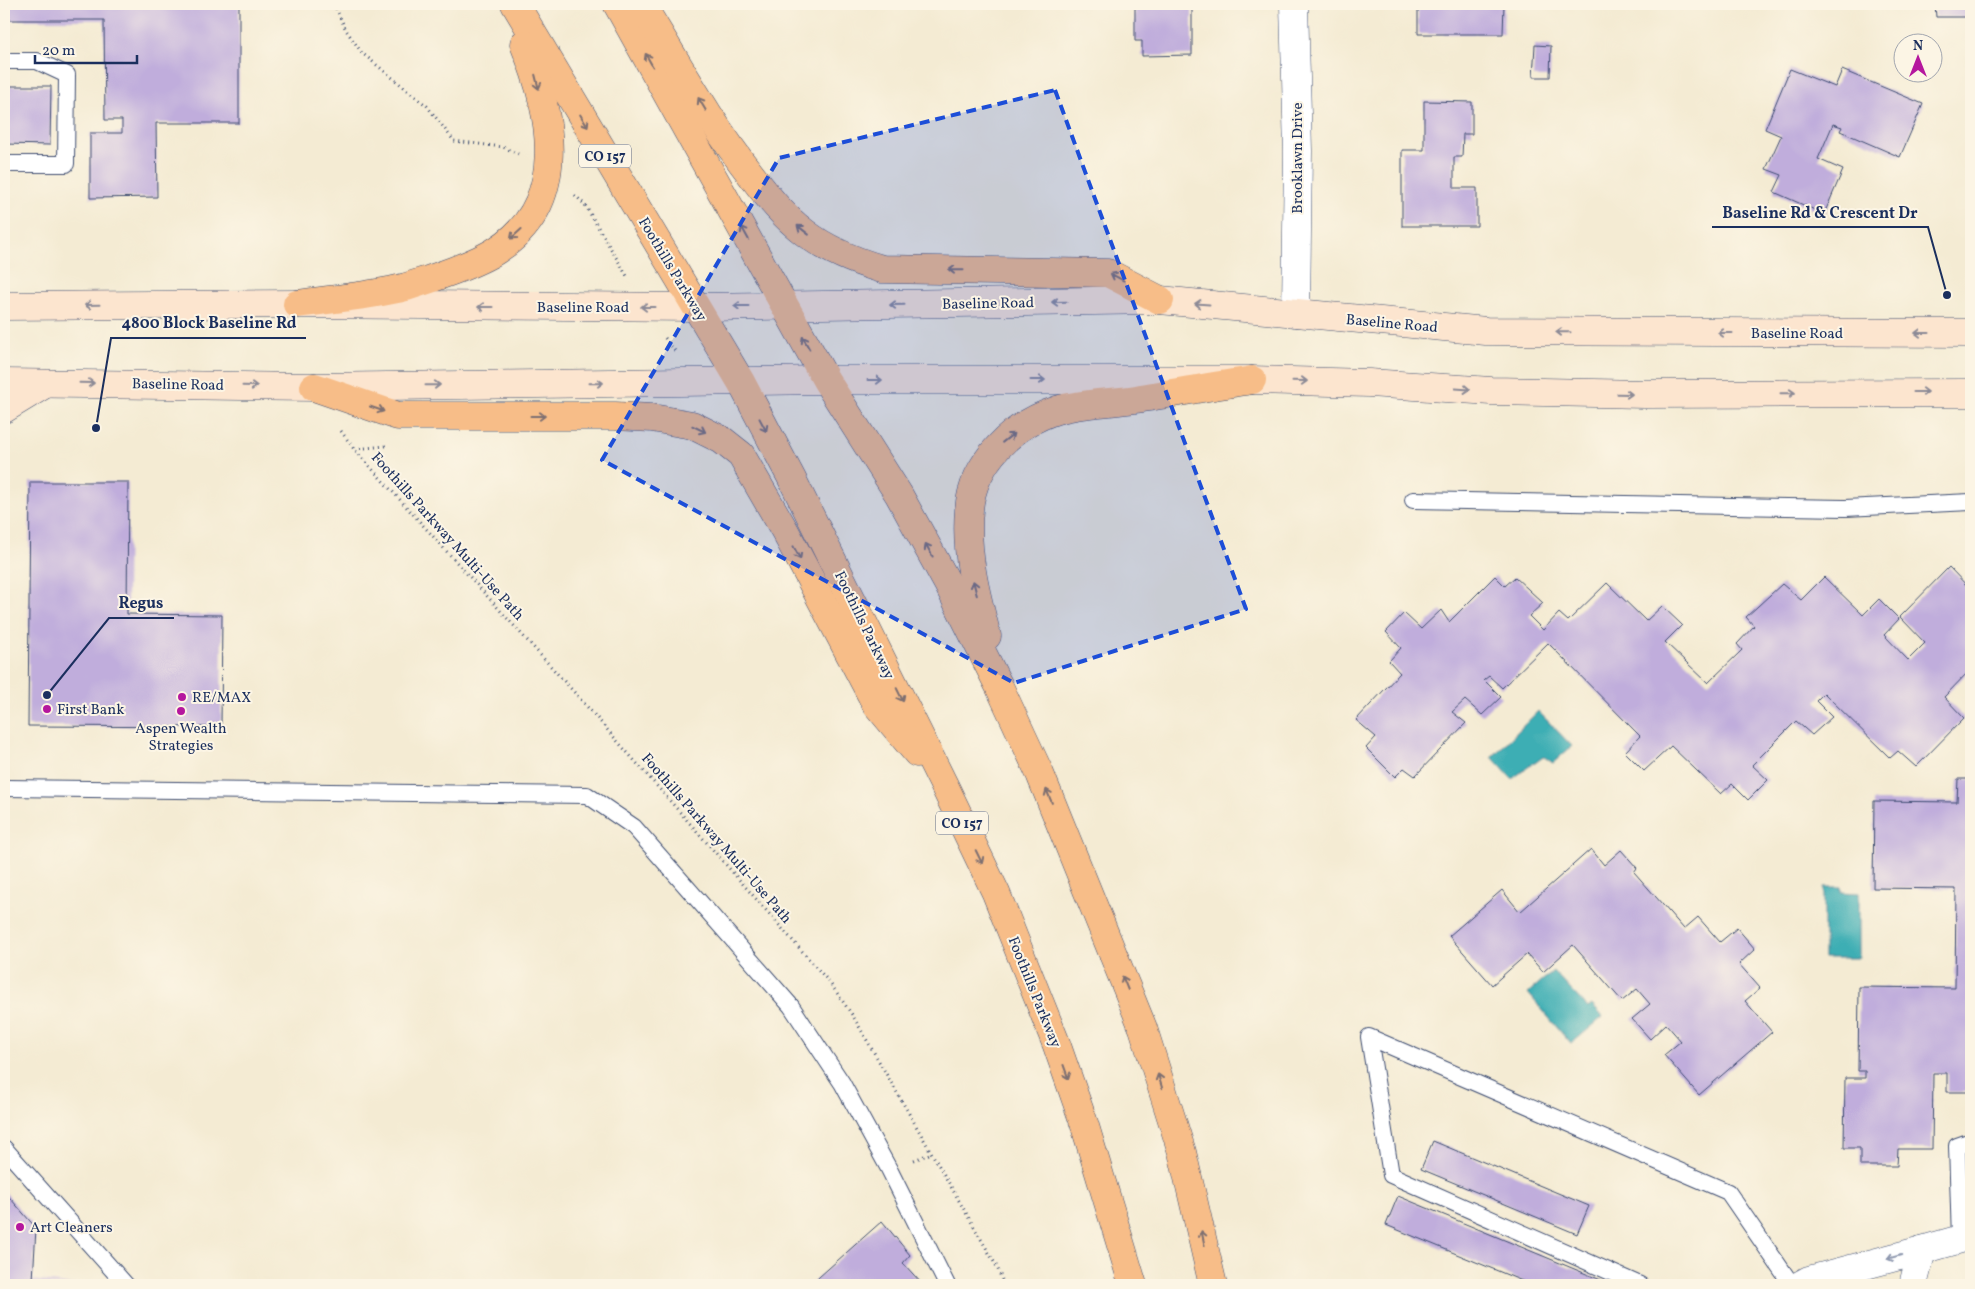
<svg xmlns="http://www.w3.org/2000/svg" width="1975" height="1289" font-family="Vollkorn,serif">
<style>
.water{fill:#3caeb4;stroke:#2c6e89}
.building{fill:#c0addc}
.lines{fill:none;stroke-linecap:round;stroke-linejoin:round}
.lane-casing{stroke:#3c4b70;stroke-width:18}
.street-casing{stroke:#3c4b70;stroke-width:29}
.secondary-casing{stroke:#3c4b70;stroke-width:29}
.highway-casing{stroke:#3c4b70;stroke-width:29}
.path{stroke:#3c4b70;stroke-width:3;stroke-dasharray:1 4;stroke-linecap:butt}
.lane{stroke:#fff;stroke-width:16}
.street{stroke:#fff;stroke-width:28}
.secondary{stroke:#fce5cf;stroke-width:28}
.highway{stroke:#f7bd88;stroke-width:28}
.oneway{stroke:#7e6f71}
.oneway2{stroke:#8c8a96}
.oneway3{stroke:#8d97ae}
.marked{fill:#1d4ed8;fill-opacity:0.2;stroke:#1d4ed8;stroke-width:4;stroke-dasharray:10 6;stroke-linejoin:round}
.poi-dot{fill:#b5179e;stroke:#fcf5e5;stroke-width:2}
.labels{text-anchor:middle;stroke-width:4;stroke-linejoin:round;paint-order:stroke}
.shield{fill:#fcf5e5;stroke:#5e6a86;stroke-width:1}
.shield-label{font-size:14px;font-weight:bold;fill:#1b2f5e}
.street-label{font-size:15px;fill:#1b2f5e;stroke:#fcf5e5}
.poi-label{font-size:15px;fill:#1b2f5e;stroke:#fcf5e5;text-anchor:start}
.leader{fill:none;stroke:#1b2f5e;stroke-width:2}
.callout-dot{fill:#1b2f5e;stroke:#fcf5e5;stroke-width:2}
.callout-label{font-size:16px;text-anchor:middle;font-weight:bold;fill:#1b2f5e;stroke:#fcf5e5;stroke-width:4;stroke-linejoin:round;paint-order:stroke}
</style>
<rect width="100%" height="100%" fill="#fcf5e5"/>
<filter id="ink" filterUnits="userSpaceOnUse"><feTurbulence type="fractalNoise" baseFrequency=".02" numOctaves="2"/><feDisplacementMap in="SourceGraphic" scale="10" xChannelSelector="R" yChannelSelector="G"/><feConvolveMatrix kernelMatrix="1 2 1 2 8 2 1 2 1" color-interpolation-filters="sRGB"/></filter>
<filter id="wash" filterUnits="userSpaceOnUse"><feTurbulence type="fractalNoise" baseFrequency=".0096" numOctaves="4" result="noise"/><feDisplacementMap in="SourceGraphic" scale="20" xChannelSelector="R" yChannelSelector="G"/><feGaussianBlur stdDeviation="1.12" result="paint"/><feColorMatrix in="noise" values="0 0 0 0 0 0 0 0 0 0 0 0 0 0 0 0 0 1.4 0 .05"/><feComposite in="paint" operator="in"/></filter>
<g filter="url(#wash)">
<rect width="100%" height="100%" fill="#f4ebd3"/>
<!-- water -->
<g class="water">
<polygon points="1538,711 1572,746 1553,763 1543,756 1512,779 1492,757"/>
<polygon points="1824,887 1841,887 1841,892 1859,893 1859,958 1824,958"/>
<polygon points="1553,971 1588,1008 1592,1005 1603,1017 1571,1044 1528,993"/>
</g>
<g id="blocks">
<!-- building -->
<g class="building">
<polygon points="4,4 239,4 239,123 156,123 157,197 90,198 90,133 122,133 122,120 105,120 104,20 4,20"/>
<polygon points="1135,4 1192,4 1192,55 1142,56 1142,41 1135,41"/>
<polygon points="1418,4 1504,4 1503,34 1418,34"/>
<polygon points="1935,4 1971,4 1971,17 1936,17"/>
<polygon points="1535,45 1551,46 1550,77 1533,77"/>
<polygon points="1790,69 1835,87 1842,70 1923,104 1900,157 1840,131 1842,127 1833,124 1818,159 1843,170 1824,214 1774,192 1782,175 1766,169 1781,136 1765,129"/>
<polygon points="4,86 51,86 50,145 4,144"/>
<polygon points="1424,101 1472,102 1472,134 1463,134 1462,157 1454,157 1454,188 1477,188 1477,226 1402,226 1402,150 1424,150"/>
<polygon points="30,482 128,482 127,614 222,615 221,727 28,726"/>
<polygon points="1949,567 1971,590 1971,669 1944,697 1964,718 1916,767 1898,751 1890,758 1824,693 1816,701 1832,717 1812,735 1796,721 1752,765 1768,780 1748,800 1732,784 1721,794 1671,746 1644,771 1625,752 1640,736 1548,643 1502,688 1489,676 1484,680 1501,697 1482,715 1465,700 1452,712 1466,723 1415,776 1404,768 1395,777 1366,748 1376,737 1356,720 1400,673 1389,661 1401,648 1386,632 1404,613 1421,629 1441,610 1449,622 1495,576 1505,586 1515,577 1543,603 1529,616 1543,630 1559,613 1568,621 1607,583 1646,621 1662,606 1682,625 1665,642 1708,683 1742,650 1737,644 1754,626 1746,617 1782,584 1801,600 1824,577 1863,615 1879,599 1899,619 1884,635 1908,660 1925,643 1900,617"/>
<polygon points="1958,779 1971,779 1971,1092 1947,1092 1947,1073 1933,1073 1932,1149 1898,1149 1897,1166 1860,1166 1860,1148 1844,1148 1845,1078 1865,1078 1865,1071 1858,1071 1859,987 1955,988 1956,889 1873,888 1874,801 1957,802"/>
<polygon points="1591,849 1604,865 1621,850 1637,868 1634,872 1684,929 1698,917 1720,942 1737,928 1755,949 1739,964 1760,988 1745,1001 1772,1032 1699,1095 1664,1055 1681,1041 1666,1024 1650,1039 1632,1019 1650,1004 1637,989 1622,1001 1573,945 1543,972 1527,954 1492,985 1449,936 1502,890 1520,912"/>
<polygon points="1433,1141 1589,1206 1577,1234 1421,1169"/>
<polygon points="4,1191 36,1228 33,1280 73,1285 4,1285"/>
<polygon points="1398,1196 1613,1285 1532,1285 1386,1225"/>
<polygon points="882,1221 910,1255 903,1263 923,1285 810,1285"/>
</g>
</g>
</g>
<g filter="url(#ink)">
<use href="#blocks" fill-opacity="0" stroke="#3c4b70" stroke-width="1"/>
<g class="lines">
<defs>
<g id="lane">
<polyline points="4,61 37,61 67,75 66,164 4,164"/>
<polyline points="1413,500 1845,508 1971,502"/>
<polyline points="4,788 587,795 634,827 791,1006 842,1083 889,1169 947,1285"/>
<polyline points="4,1148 126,1285"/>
<polyline points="1960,1239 1957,1146 1971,1141"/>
<polyline points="1640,1285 1391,1175 1369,1037 1728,1192 1792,1285"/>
</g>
<g id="street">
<polyline points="1294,4 1298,151 1296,313"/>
<polyline points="1922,1250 1971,1236"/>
<polyline points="1800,1285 1809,1280 1922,1250 1913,1285"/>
</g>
<g id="secondary">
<polyline points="4,306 297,304 697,307 1160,300 1486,331 1971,333"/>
<polyline points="4,383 314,387 826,380 1252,380 1369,383 1491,391 1645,394 1971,393"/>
<polyline points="4,409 45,384"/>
</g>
<g id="highway">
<polyline points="515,4 741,382 792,479 945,787 996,893 1056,1043 1084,1123 1133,1285"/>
<polyline points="617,4 826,380 899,495 949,586 999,686 1040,774 1143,1028 1182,1152 1213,1285"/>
<path d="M641 4C677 62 710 123 752 176 768 197 783 216 804 232 827 250 854 261 882 269L1108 273 1160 300"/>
<path d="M297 304C332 299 371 296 406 287 429 280 478 263 497 250 571 203 552 112 524 44"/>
<polyline points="314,387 398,416 615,416 652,418 692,425 722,440 741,455 785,531 876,704 917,753"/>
<path d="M987 636C976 595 965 553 969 510 973 462 1013 424 1057 410 1081 403 1110 403 1136 399 1174 393 1213 386 1252 380"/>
</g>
</defs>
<!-- lane casing -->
<use href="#lane" class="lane-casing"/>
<!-- street casing -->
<use href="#street" class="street-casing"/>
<!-- secondary casing -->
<use href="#secondary" class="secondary-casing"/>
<!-- highway casing -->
<use href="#highway" class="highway-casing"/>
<!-- path -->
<g class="path">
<polyline points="334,4 346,30 362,53 427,106 454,141 503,147 518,154"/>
<polyline points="575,195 585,205 627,276"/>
<polyline points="665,338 675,351"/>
<polyline points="341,431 354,449 583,702 830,983 853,1016 997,1267 1004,1285"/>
<polyline points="355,449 386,446"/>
<polyline points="914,1160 932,1153"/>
</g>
<!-- lane -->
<use href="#lane" class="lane"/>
<!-- street -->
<use href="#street" class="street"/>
<!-- secondary -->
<use href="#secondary" class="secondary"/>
<!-- highway -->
<use href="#highway" class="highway"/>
</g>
<!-- one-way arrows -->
<defs><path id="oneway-shaft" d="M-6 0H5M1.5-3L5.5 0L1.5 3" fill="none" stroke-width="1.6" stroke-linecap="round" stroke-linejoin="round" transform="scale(1.25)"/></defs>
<g class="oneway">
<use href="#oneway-shaft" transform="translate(649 60) rotate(-119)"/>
<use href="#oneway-shaft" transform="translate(537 82) rotate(76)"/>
<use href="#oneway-shaft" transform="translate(702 104) rotate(-121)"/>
<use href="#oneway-shaft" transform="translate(584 121) rotate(59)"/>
<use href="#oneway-shaft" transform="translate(803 230) rotate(-142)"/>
<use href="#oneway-shaft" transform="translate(745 233) rotate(-119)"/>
<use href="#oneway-shaft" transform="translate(516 234) rotate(138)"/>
<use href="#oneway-shaft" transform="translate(956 270) rotate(-179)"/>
<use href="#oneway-shaft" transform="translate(1117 277) rotate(-152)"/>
<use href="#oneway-shaft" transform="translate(806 343) rotate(-119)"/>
<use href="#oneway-shaft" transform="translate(377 409) rotate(19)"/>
<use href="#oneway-shaft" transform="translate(538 416)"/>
<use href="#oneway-shaft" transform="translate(763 425) rotate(62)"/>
<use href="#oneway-shaft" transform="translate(699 429) rotate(26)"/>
<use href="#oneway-shaft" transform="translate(1008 438) rotate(-38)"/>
<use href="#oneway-shaft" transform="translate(929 550) rotate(-119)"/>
<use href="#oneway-shaft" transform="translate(797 553) rotate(62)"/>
<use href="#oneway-shaft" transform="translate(975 588) rotate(-104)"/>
<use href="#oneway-shaft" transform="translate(900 695) rotate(64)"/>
<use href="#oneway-shaft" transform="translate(1049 796) rotate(-113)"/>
<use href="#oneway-shaft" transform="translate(979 857) rotate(64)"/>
<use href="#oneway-shaft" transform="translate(1125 983) rotate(-112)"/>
<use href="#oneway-shaft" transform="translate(1066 1072) rotate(70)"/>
<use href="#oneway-shaft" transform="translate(1160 1081) rotate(-107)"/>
<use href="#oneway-shaft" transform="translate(1203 1238) rotate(-102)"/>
</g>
<g class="oneway2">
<use href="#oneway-shaft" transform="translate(1059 302) rotate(179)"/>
<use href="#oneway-shaft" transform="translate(1202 304) rotate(-176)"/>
<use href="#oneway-shaft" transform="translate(92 305) rotate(179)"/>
<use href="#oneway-shaft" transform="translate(897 305) rotate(179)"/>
<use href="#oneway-shaft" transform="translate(741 306) rotate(180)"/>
<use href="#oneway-shaft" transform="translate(485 307) rotate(180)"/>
<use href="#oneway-shaft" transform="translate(648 307) rotate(180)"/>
<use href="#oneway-shaft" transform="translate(1563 332) rotate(-179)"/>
<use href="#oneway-shaft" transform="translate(1725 333) rotate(-180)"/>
<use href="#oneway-shaft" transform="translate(1922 333) rotate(180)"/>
<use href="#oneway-shaft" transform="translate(875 380)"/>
<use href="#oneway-shaft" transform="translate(1038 380)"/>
<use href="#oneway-shaft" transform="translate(1300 381) rotate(1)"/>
<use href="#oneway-shaft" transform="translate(87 383) rotate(1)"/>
<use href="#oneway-shaft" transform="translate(596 383) rotate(-1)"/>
<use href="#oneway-shaft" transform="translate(433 385) rotate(-1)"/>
<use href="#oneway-shaft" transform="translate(250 386) rotate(1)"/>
<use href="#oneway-shaft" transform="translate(1463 389) rotate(4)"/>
<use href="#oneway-shaft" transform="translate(1921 392)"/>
<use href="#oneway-shaft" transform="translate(1788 393) rotate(-1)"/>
<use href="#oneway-shaft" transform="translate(1625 394) rotate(1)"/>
</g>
<use class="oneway3" href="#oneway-shaft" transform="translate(1894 1257) rotate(165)"/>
</g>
<!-- marked area -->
<path class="marked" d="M1055 90 1246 609 1014 683 602 460 779 158Z"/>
<!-- markers -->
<g class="poi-dot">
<circle cx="182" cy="697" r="5"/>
<circle cx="47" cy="709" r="5"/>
<circle cx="181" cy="711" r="5"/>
<circle cx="20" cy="1227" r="5"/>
</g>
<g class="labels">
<!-- shield labels -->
<g class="shield">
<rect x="579" y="144.5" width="52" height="23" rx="4"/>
<rect x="936" y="811.5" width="52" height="23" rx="4"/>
</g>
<g class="shield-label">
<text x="605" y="161">CO 157</text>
<text x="962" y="828">CO 157</text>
</g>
<!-- street labels -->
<g class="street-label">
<text transform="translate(1297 158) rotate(-90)" y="5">Brooklawn Drive</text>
<text transform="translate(673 269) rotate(59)" y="5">Foothills Parkway</text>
<text transform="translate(988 303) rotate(-1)" y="5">Baseline Road</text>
<text x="583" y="312">Baseline Road</text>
<text transform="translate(1392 323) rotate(5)" y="5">Baseline Road</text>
<text x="1797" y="338">Baseline Road</text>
<text transform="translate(178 384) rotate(1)" y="5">Baseline Road</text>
<text transform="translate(448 536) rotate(48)" y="5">Foothills Parkway Multi-Use Path</text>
<text transform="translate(865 625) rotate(64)" y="5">Foothills Parkway</text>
<text transform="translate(717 838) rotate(49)" y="5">Foothills Parkway Multi-Use Path</text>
<text transform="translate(1035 992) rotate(68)" y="5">Foothills Parkway</text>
</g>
<!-- poi labels -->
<g class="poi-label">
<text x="192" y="702">RE/MAX</text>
<text x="57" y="714">First Bank</text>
<text x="181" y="733" text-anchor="middle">Aspen Wealth<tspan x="181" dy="17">Strategies</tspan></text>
<text x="30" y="1232">Art Cleaners</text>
</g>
</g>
<!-- callouts -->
<path class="leader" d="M1947 295L1928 227H1712M96 428L111 338H306M47 695L109 618H174"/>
<g class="callout-dot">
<circle cx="1947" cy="295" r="5"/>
<circle cx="96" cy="428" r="5"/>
<circle cx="47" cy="695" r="5"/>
</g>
<g class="callout-label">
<text x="1820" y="218">Baseline Rd &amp; Crescent Dr</text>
<text x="209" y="328">4800 Block Baseline Rd</text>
<text x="141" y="608">Regus</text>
</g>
<!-- margin -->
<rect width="1975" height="1289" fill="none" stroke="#fcf5e5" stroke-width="20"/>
<!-- north arrow -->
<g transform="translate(1918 58)"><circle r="24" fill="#fcf5e5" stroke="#a2a6af"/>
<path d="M0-4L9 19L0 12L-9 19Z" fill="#b5179e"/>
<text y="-8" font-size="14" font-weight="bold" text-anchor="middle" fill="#1b2f5e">N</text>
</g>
<!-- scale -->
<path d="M35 55v8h102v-8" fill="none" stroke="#1b2f5e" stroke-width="2.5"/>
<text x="42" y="55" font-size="15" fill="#1b2f5e" stroke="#fcf5e5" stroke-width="4" paint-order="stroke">20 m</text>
</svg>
